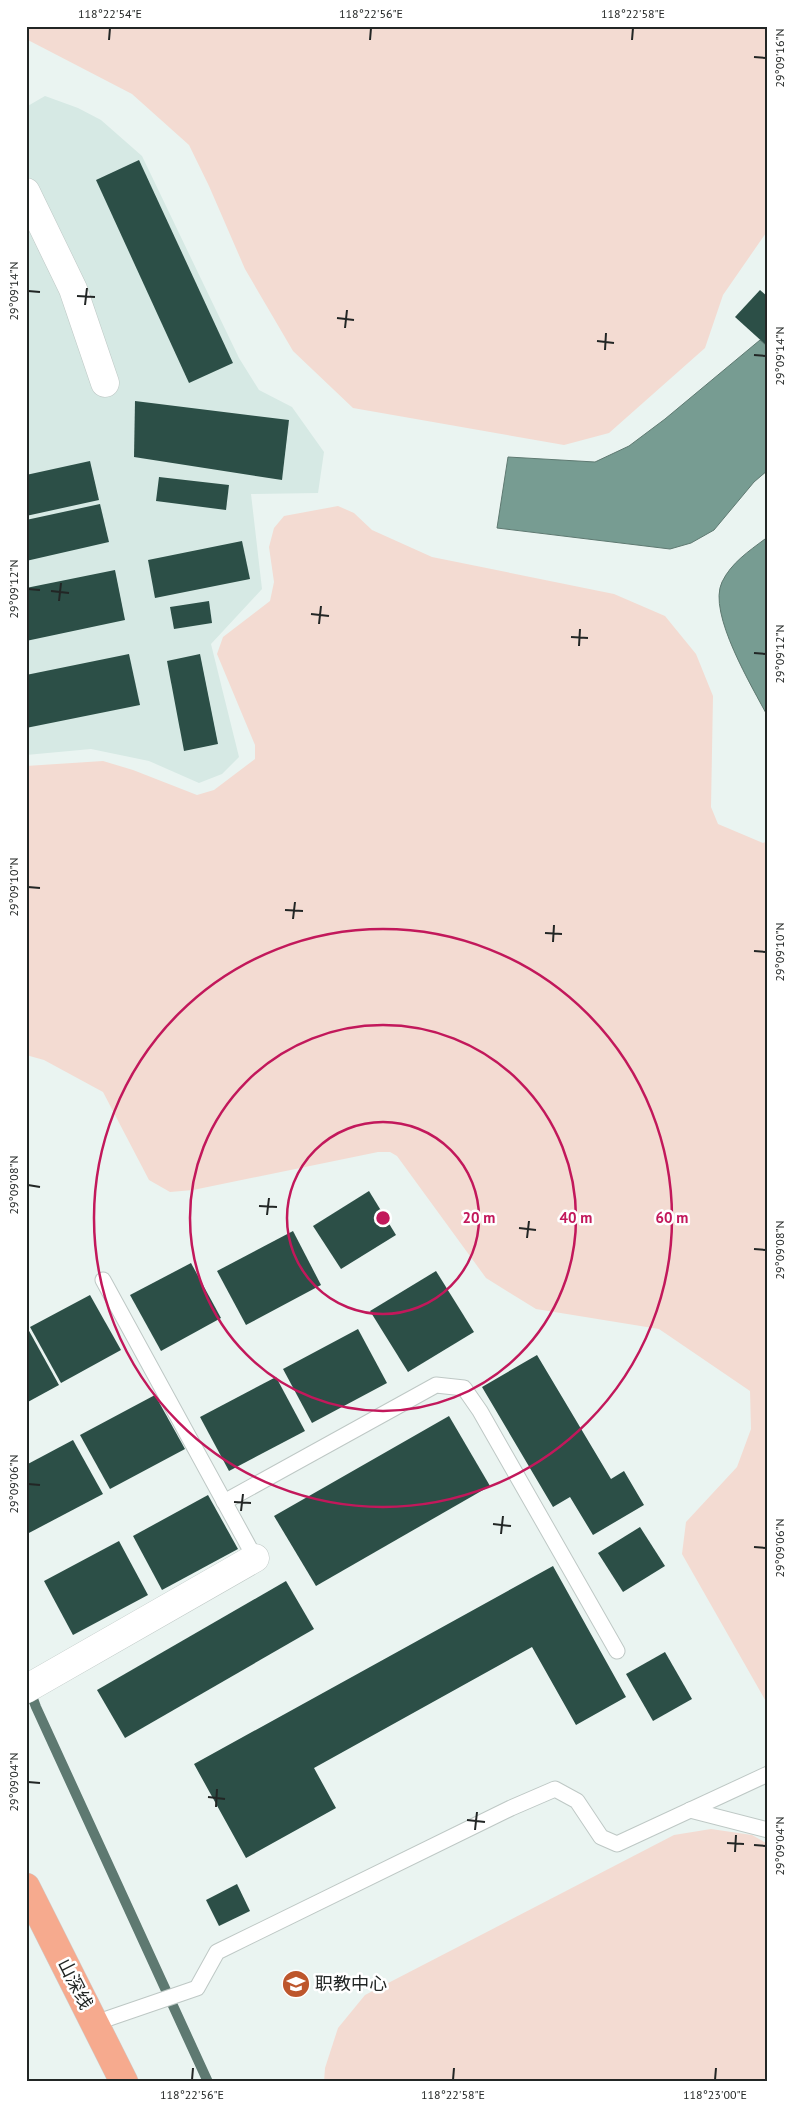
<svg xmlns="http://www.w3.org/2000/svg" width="794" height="2108" font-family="'PT Sans','Noto Sans SC',sans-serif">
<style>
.built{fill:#d6e9e4}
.green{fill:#f3dbd2}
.water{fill:#779c92;stroke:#5e7971}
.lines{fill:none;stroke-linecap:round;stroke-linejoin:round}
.stream{stroke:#5e7971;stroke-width:10}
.building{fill:#2c4f47}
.lane-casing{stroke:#bec8c5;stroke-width:17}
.street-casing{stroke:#bec8c5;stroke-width:29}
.highway-casing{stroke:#cecfcf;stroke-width:29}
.lane{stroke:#fff;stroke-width:15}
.street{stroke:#fff;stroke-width:28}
.highway{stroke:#f6aa8e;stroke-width:28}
.ticks{fill:none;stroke:#222625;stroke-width:2}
.ring{fill:none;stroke:#c2185b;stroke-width:2.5}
.labels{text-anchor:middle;stroke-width:5;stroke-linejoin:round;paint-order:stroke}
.street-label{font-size:18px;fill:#222625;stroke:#fff}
.poi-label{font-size:18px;fill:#222625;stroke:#fff;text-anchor:start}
.centre{fill:#c2185b;stroke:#fff;stroke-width:2.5}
.ring-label{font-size:15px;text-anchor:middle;font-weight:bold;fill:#c2185b;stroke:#fff;stroke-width:5;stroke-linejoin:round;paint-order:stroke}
.neatline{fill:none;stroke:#222625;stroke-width:2}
.ticks-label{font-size:12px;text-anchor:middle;fill:#222625}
</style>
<rect width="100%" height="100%" fill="#eaf4f1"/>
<!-- built -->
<polygon class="built" points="45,96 78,108 101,120 142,156 239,358 259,390 292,407 324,452 318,493 251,494 262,589 211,644 239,757 222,774 199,783 149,761 91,749 26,755 26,107"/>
<!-- green -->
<g class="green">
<polygon points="26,26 768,26 768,230 723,295 705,348 609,433 564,445 353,408 293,351 245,269 209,186 189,145 132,94 26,39"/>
<polygon points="338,506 354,513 372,530 432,557 614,594 665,616 696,654 713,696 711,807 718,824 763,843 768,841 768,1705 682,1554 686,1522 737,1467 751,1429 750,1391 659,1329 536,1309 486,1278 397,1156 390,1152 378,1152 193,1190 170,1192 149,1180 103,1092 44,1060 26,1055 26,766 103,761 133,770 197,795 214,790 255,759 255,745 217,654 223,637 270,601 274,582 269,547 274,528 284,516"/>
<polygon points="711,1829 752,1835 768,1844 768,2082 324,2082 325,2068 338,2028 365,1995 674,1835"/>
</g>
<!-- water -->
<g class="water">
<polygon points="760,340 768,347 768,470 754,482 714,530 691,543 670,549 497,528 508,457 595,462 629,446 665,419"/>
<path d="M765 539 768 541V717C753 688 707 613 722 582 731 563 749 551 765 539Z"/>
</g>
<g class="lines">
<!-- stream -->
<polyline class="stream" points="29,1688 36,1707 208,2082"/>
</g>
<!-- building -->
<g class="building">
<polygon points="139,160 233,363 189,383 96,180"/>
<polygon points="760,290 768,297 768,347 735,317"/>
<polygon points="135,401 289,420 282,480 134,457"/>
<polygon points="90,461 99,500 26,516 26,475"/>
<polygon points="159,477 229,485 226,510 156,501"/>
<polygon points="100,504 109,542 26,561 26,520"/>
<polygon points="242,541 250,579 155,598 148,560"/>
<polygon points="115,570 125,620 26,641 26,588"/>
<polygon points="209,601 212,623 174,629 170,607"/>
<polygon points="129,654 140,705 26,728 26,675"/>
<polygon points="200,654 218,744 184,751 167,661"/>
<polygon points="369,1191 396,1235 341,1269 313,1226"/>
<polygon points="293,1231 321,1285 246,1325 217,1271"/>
<polygon points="191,1263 221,1318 161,1351 130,1295"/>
<polygon points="436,1271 474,1332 408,1372 370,1311"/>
<polygon points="90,1295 121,1350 61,1383 30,1327"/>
<polygon points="28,1329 59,1385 26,1403 26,1330"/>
<polygon points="358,1329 387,1383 312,1423 283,1369"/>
<polygon points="537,1355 611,1479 624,1471 644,1505 593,1535 570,1497 553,1507 482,1387"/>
<polygon points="276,1377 305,1431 229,1471 200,1417"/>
<polygon points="155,1395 185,1449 110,1489 80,1435"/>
<polygon points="449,1416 490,1486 316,1586 274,1516"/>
<polygon points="73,1440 103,1494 27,1534 26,1465"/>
<polygon points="208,1495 238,1549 162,1590 133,1536"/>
<polygon points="640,1527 665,1566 623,1592 598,1553"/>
<polygon points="119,1541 148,1595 73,1635 44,1581"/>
<polygon points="553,1566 626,1697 576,1725 532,1647 314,1768 336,1808 246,1858 194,1764"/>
<polygon points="286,1581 314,1629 125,1738 97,1690"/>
<polygon points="665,1652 692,1699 653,1721 626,1674"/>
<polygon points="237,1884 250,1911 219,1926 206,1900"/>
</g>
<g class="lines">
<defs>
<g id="lane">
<polyline points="103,1280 255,1558"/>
<polyline points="224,1502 436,1385 464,1388 480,1411 617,1651"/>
<polyline points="690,1810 768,1830"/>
<polyline points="95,2023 197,1988 217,1952 511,1808 555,1789 577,1801 601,1837 617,1844 768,1774"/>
</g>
<g id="street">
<polyline points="26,192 73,289 105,383"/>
<polyline points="26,1689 255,1558"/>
</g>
<polyline id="highway" points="26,1887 124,2082"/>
</defs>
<!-- lane casing -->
<use href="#lane" class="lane-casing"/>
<!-- street casing -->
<use href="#street" class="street-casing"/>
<!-- highway casing -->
<use href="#highway" class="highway-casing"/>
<!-- lane -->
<use href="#lane" class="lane"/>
<!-- street -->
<use href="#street" class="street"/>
<!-- highway -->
<use href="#highway" class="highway"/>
</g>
<!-- ticks -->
<path class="ticks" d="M109 40 110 28M370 40 371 28M632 40 633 28M754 57 766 58M28 291 40 292M77 296 95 297M85 305 87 288M337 318 354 320M345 328 347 310M597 341 614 343M605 350 606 333M754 355 766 356M28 589 40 590M51 591 69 593M59 601 61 583M311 614 329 616M319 624 321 606M571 637 588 638M579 646 580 629M754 653 766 654M28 887 40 888M285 910 303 911M293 919 295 902M545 933 562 934M553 942 554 925M754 951 766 952M28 1185 40 1187M259 1206 277 1207M267 1215 269 1198M519 1228 536 1230M527 1238 529 1221M754 1249 766 1250M28 1484 40 1485M234 1502 251 1503M241 1511 243 1494M493 1524 511 1526M501 1534 503 1516M754 1547 766 1548M28 1782 40 1783M208 1797 225 1799M216 1807 217 1789M467 1820 485 1822M475 1830 477 1812M727 1843 744 1844M754 1845 766 1846M735 1852 736 1835M192 2080 193 2068M453 2080 454 2068M715 2080 716 2068"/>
<!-- distance rings -->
<g class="ring">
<circle cx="383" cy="1218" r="96"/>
<circle cx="383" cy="1218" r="193"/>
<circle cx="383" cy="1218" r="289"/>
</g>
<!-- icons -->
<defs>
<symbol id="school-disc" viewBox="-11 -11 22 22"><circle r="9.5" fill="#bd562c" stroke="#fff"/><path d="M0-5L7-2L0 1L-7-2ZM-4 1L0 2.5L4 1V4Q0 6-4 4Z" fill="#fff"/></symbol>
</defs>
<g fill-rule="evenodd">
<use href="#school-disc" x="280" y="1968" width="32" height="32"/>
</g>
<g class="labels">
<!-- street labels -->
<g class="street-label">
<text transform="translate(75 1984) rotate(63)" y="6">山深线</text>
</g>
<!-- poi labels -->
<g class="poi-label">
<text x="315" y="1990">职教中心</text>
</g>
</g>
<circle cx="383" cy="1218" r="8" class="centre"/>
<g class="ring-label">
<text x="479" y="1223">20 m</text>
<text x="576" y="1223">40 m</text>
<text x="672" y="1223">60 m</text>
</g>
<!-- border -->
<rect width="794" height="2108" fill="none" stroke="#ffffff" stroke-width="55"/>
<rect x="28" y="28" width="738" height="2052" class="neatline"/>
<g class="ticks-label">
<text x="110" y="18">118°22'54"E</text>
<text x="371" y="18">118°22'56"E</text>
<text x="633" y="18">118°22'58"E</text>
<text transform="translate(780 58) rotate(-90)" y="4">29°09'16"N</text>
<text transform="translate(14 291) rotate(-90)" y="4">29°09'14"N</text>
<text transform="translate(780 356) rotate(-90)" y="4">29°09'14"N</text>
<text transform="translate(14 589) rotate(-90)" y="4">29°09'12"N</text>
<text transform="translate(780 654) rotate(-90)" y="4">29°09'12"N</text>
<text transform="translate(14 887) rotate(-90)" y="4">29°09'10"N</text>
<text transform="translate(780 952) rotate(-90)" y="4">29°09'10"N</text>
<text transform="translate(14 1185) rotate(-90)" y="4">29°09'08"N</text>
<text transform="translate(780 1250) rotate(-90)" y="4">29°09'08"N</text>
<text transform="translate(14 1484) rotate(-90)" y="4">29°09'06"N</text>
<text transform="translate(780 1548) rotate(-90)" y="4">29°09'06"N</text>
<text transform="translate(14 1782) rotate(-90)" y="4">29°09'04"N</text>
<text transform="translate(780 1846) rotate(-90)" y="4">29°09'04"N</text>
<text x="192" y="2099">118°22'56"E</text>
<text x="453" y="2099">118°22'58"E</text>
<text x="715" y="2099">118°23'00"E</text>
</g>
</svg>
